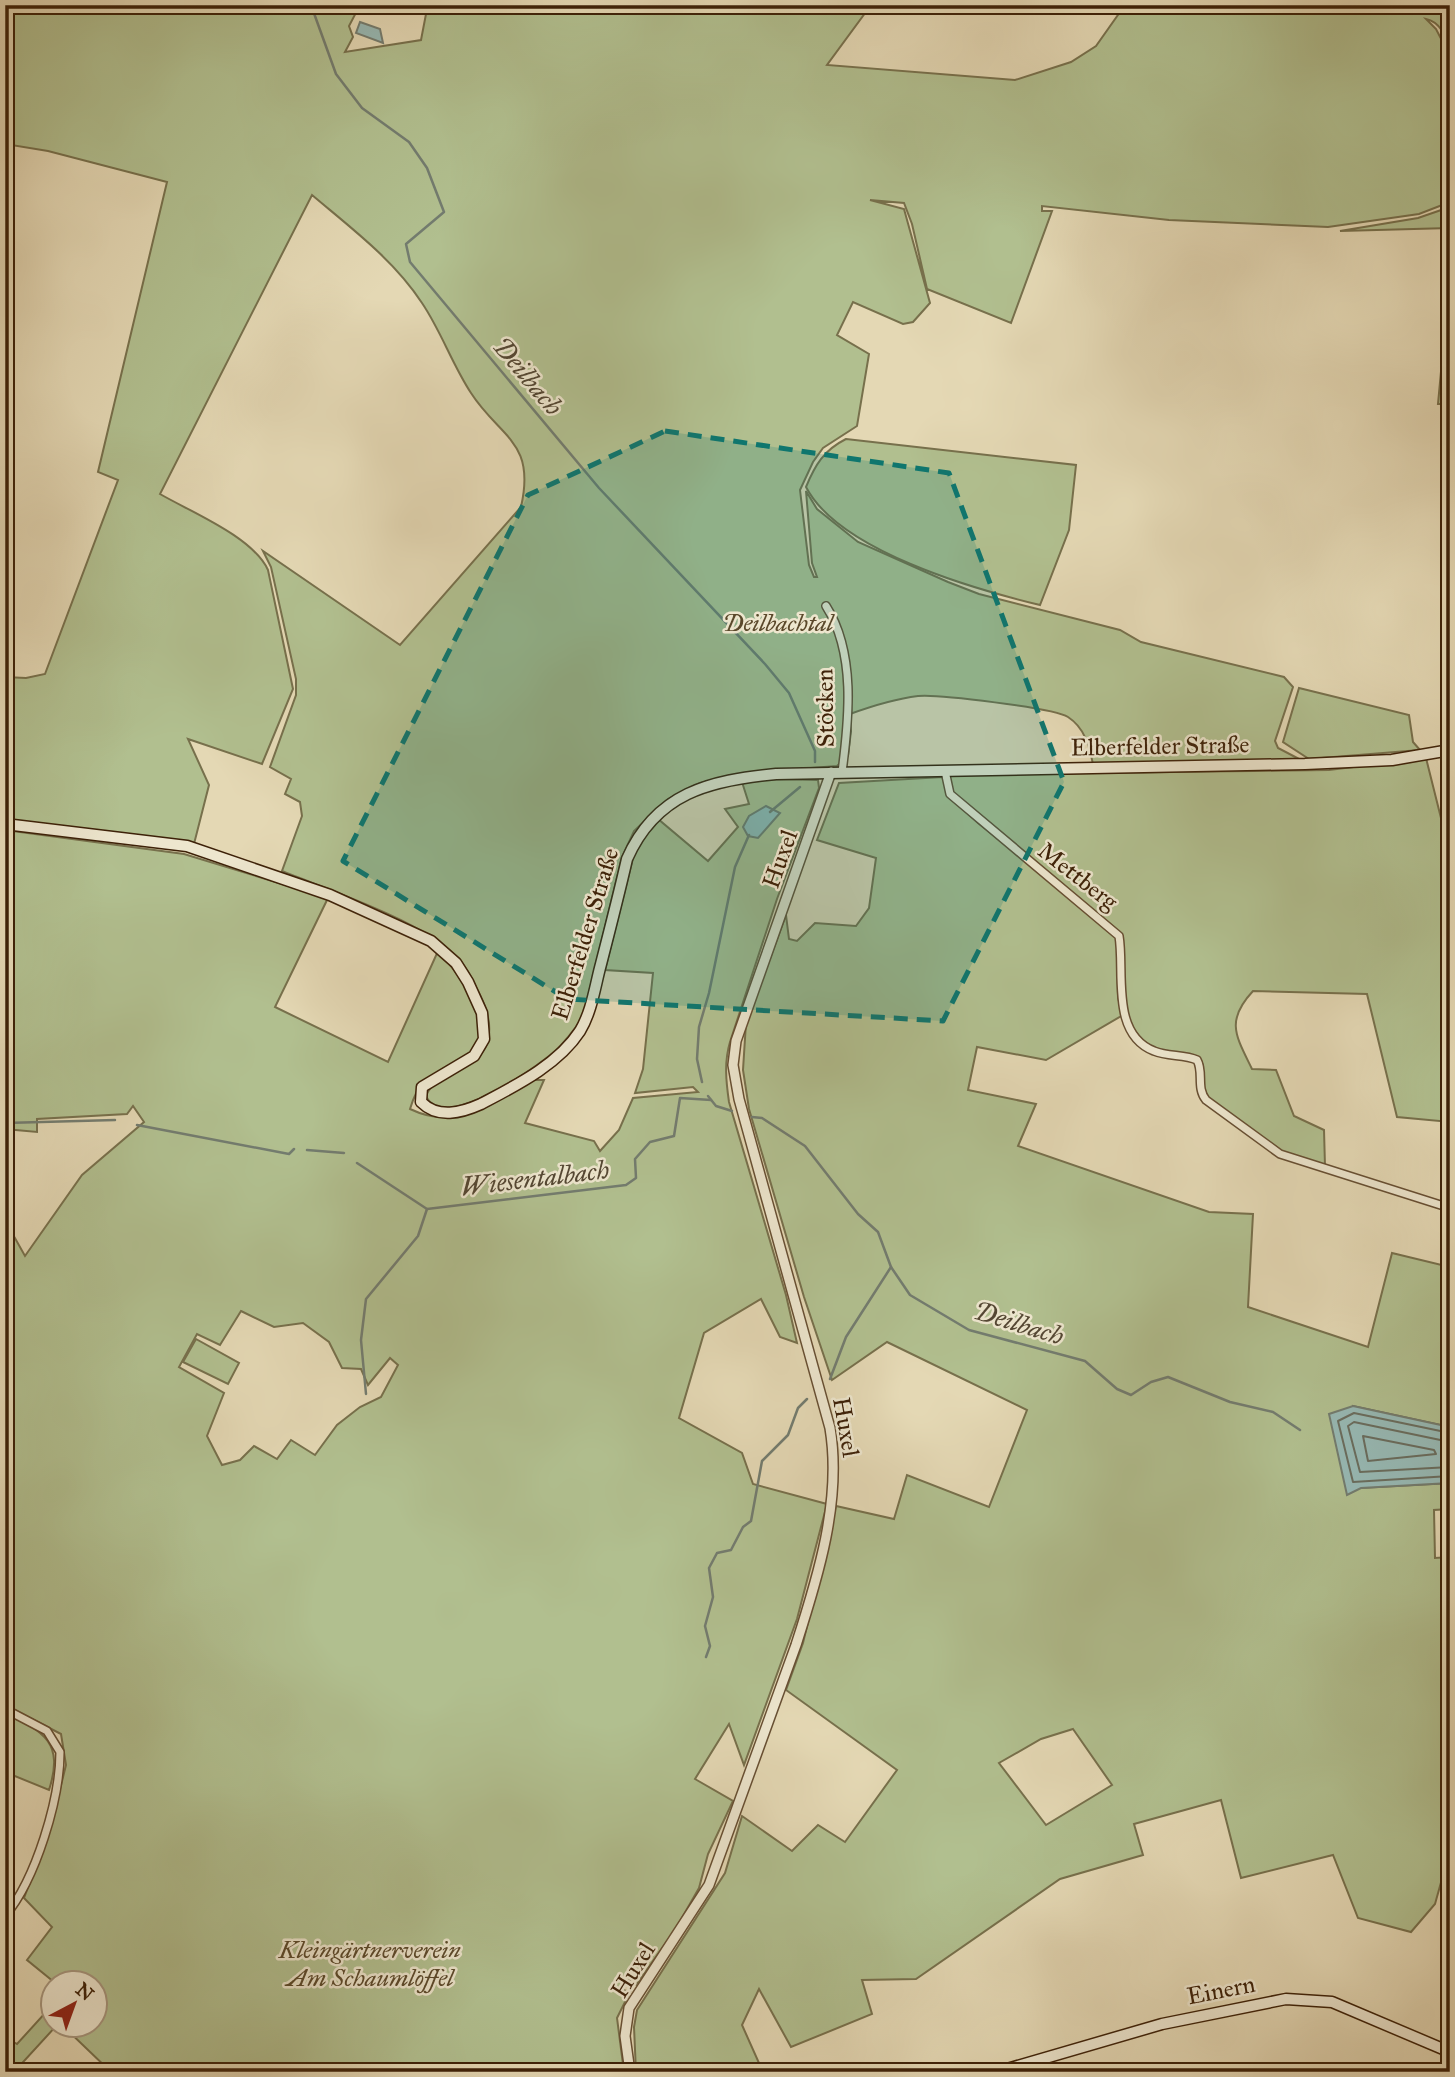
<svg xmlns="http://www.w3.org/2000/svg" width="1455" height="2077" font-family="'IM FELL Great Primer',serif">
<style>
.green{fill:#b1bf8f;stroke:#77704c;stroke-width:2;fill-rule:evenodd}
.water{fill:#97b9b4;stroke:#737c6f;stroke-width:2}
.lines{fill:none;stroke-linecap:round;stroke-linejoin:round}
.shore{stroke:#6a6d5e;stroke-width:2}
.stream{stroke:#737c6f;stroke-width:2.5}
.minor-casing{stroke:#674f33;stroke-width:10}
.tertiary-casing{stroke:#674f33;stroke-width:12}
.secondary-casing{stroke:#3d2108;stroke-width:13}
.minor{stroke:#ede6ce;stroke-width:7}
.tertiary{stroke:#ede6ce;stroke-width:9}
.secondary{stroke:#ede6ce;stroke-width:10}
.marked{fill:#0f766e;fill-opacity:0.2;stroke:#0f766e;stroke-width:5;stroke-dasharray:14 9;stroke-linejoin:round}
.labels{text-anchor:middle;stroke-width:5;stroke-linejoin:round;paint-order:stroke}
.park-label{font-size:24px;font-style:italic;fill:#5a482a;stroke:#ede6ce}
.street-label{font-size:24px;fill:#3d2108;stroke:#ede6ce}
.water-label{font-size:26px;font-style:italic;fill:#544733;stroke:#ede6ce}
</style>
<rect width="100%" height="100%" fill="#e4d8b4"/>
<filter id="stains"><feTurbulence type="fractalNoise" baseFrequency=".00286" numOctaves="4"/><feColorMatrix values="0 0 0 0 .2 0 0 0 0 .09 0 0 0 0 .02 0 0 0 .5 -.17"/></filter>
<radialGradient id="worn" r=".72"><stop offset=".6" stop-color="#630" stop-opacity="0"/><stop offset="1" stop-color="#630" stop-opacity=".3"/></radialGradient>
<!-- green -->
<g class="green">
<path d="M5 5H360L349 26 353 37 345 52 421 40 426 14 452 5H871L827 65 1015 80 1071 62 1096 46 1125 5H1450V48C1445 35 1440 22 1426 19L1436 29 1450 56V202L1419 214 1328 227 1169 220 1042 206V211H1052L1011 323 927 289 912 224 904 203 870 200 904 209 930 303 913 322 903 324 853 302 837 335 869 354 857 426 823 448 813 462 800 490 809 565 814 577H817L812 563 806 491 817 509 858 542 948 582 979 594 1120 630 1141 642 1284 677 1293 687 1275 741 1278 748 1301 760 1093 764C1089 746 1085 728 1068 717 1054 708 937 694 918 696 894 699 872 706 850 714L839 626 851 731 848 756 837 766 746 773 700 783 668 799 634 831 622 857 583 1017C574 1030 566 1041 555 1051 536 1068 442 1134 426 1096 435 1072 474 1072 486 1046 493 1029 488 1011 480 995 475 986 471 975 465 967 437 925 330 891 282 871L302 816 300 802 285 794 291 779 270 767 296 695V679L271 567 263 551 400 645 521 507C536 441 500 438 471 393 452 364 441 331 422 303 394 260 351 228 312 195L160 494C191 512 253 537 268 570L293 689 262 764 188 739 209 785 194 844 5 819V677L26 678 45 674 118 480 98 472 167 182 48 151 5 144Z"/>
<polygon points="1450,207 1450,228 1340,231 1418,218"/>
<polygon points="1450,274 1450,404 1438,404"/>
<path d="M846 439 1076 465 1069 530 1040 605C974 589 839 551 806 487 815 465 824 450 846 439Z"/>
<polygon points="1299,688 1409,715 1413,742 1420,750 1309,759 1283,742"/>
<path d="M1426 758 1450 854V1122L1397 1117 1367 994 1253 991C1225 1021 1236 1036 1252 1069L1276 1070 1294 1116 1324 1130 1325 1166 1277 1150 1209 1099 1202 1084 1203 1065 1200 1059C1186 1056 1170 1055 1157 1049 1116 1033 1122 972 1120 936L1115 928 952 793 948 775 1329 770Z"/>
<path d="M943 777 948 795 978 823 1113 930 1117 937 1118 998 1123 1015 1046 1060 977 1047 968 1090 1036 1104 1018 1146 1209 1212 1253 1214 1248 1307 1368 1347 1392 1253 1450 1267V1427L1353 1406 1361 1488 1450 1483V1509L1434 1510 1435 1558 1450 1557V1850L1435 1904 1411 1932 1358 1918 1333 1855 1241 1878 1221 1800 1134 1824 1143 1855 1060 1879 916 1979 862 1980 872 2014 791 2047 759 1989 742 2025 763 2072H636L634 2027 637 2010 725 1873 742 1816 792 1851 818 1825 845 1842 897 1770 786 1690 803 1643 836 1506 894 1519 907 1475 989 1507 1027 1410 887 1342 832 1380 804 1297 749 1109 743 1070 746 1023 786 915 789 939 797 941 815 923 856 926 869 908 876 858 817 840 839 783ZM1073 1729 1112 1785 1046 1825 999 1763 1041 1739Z"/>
<path d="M774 779 818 780 819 788 777 899 730 1042C724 1062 726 1081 729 1102L786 1295 797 1343 780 1337 761 1299 704 1333 679 1418 742 1453 753 1484 827 1504 797 1619 744 1765 729 1724 695 1779 733 1801 708 1854 699 1888 675 1930 636 1985 624 1977 623 1990 630 1992 617 2018 624 2072H111L62 2025 94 2024V1982H54L27 1960 52 1927 24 1898 50 1830 66 1765 61 1734 5 1705V1228L11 1231 25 1256 82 1175 144 1122 133 1106 127 1114 37 1119V1132L5 1129V830L184 854 328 898 275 1007 388 1062 438 951C460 975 503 1029 466 1057 435 1080 423 1067 410 1109 458 1132 491 1104 533 1080H544L525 1123 594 1141 600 1151 619 1130 633 1098 698 1092 693 1087 635 1093 643 1069 653 973 605 970 636 846 658 819 708 861 738 827 725 809 749 804 742 782ZM241 1311 274 1327 303 1323 329 1342 342 1368 361 1369 368 1385 390 1358 398 1365 381 1397 360 1407 337 1425 315 1455 291 1440 277 1459 254 1446 240 1460 222 1465 207 1436 224 1393 179 1367 197 1334 220 1345Z"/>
<polygon points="196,1339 239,1363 228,1384 183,1362"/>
<path d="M5 1713C45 1732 64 1743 49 1790L5 1772Z"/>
<polygon points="52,1999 52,2024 57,2025 14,2072 7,2072 5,2037 17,2044 47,2011"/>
</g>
<!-- water -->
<g class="water">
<polygon points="360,22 380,29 383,43 356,33"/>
<polygon points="766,806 780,813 758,838 748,836 743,827 749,816"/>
<polygon points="1353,1406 1450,1427 1450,1483 1361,1488 1347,1495 1329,1414"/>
</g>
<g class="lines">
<!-- shore -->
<g class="shore">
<polyline points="1450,1433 1354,1413 1338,1421 1353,1482 1450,1476"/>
<polygon points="1363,1436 1434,1450 1436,1454 1368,1461"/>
<polyline points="1450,1442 1354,1422 1348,1426 1360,1472 1450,1467"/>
</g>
<!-- stream -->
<g class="stream">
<polyline points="311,5 336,74 362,108 409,142 427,168 444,212 406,244 410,262 599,488 765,664 789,693 815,751 815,762"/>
<polyline points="770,812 800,787"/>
<polyline points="702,1082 697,1059 699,1027 709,993 735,867 749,835"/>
<polyline points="708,1096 716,1106 732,1111"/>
<polyline points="752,1117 762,1118 805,1146 858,1214 878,1232 891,1267 910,1295 969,1330 1085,1361 1117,1389 1131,1395 1151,1382 1168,1377 1230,1402 1273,1412 1300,1430"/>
<polyline points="5,1123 115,1120"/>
<polyline points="137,1125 289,1154 294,1149"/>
<polyline points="307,1150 344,1153"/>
<polyline points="357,1163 427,1209 626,1185 636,1178 635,1159 650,1142 674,1136 680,1098 711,1100"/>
<polyline points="830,1379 846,1337 891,1267"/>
<polyline points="366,1394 361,1340 366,1299 418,1236 427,1209"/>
<polyline points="706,1657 710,1646 705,1626 713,1597 709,1568 717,1553 731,1550 743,1527 751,1521 762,1461 788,1435 798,1408 807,1399"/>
</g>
<defs>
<g id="minor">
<path d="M826 606C856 653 849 719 842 772"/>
<path d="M945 771 950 794 1119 936C1125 971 1110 1034 1154 1051 1168 1057 1184 1054 1197 1060 1204 1072 1196 1088 1206 1100L1280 1154 1450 1208"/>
<path d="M5 1709 47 1731 60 1752C60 1799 36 1879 5 1916"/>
</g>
<path id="tertiary" d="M630 2072 625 2036 629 2008 709 1885 796 1645C818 1577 842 1500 830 1428L739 1099 733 1065 736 1041 831 772"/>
<g id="secondary">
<path d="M5 824 187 846 330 895 431 941 456 963 468 982 482 1013 484 1039 474 1056 422 1087 421 1102C438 1119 461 1113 481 1104 515 1086 558 1065 580 1031 592 1011 595 986 601 964 610 929 619 894 627 859 656 793 710 780 776 774L1305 764 1392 760 1450 750"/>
<polyline points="997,2072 1162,2024 1286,1999 1332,2002 1450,2052"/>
</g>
</defs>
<!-- minor casing -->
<use href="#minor" class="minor-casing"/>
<!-- tertiary casing -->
<use href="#tertiary" class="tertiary-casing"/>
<!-- secondary casing -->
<use href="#secondary" class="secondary-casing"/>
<!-- minor -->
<use href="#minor" class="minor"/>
<!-- tertiary -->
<use href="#tertiary" class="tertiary"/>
<!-- secondary -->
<use href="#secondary" class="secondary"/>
</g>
<!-- marked area -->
<path class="marked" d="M665 431 949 473 1064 782 943 1021 567 999 343 861 528 495Z"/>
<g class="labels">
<!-- park labels -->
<g class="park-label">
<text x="778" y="631">Deilbachtal</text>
<text x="370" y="1958">Kleingärtnerverein<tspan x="370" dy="28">Am Schaumlöffel</tspan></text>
</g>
<!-- street labels -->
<g class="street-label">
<text transform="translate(825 708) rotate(-91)" y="8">Stöcken</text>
<text transform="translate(1160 746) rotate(-1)" y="8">Elberfelder Straße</text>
<text transform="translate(780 859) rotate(-70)" y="8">Huxel</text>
<text transform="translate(1078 876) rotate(38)" y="8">Mettberg</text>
<text transform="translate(585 934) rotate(-73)" y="8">Elberfelder Straße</text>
<text transform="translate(846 1427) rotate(80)" y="8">Huxel</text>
<text transform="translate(633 1970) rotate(-58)" y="8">Huxel</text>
<text transform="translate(1221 1990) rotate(-11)" y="8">Einern</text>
</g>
<!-- water labels -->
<g class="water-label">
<text transform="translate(528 376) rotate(50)" y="9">Deilbach</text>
<text transform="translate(535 1178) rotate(-7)" y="9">Wiesentalbach</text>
<text transform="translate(1019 1323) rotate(17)" y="9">Deilbach</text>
</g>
</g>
<!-- margin -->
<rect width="1455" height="2077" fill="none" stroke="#e4d8b4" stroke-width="28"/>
<rect x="7" y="7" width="1441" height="2063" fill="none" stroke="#3d2108" stroke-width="3.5"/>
<rect x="14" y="14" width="1427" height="2049" fill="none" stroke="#3d2108" stroke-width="2"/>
<!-- north arrow -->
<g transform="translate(74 2004) rotate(41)"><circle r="33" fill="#ede6ce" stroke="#a7977f" stroke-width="2"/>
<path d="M0-5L12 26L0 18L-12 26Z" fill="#8f2418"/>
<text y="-10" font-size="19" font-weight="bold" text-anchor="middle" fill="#3d2108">N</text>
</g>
<rect width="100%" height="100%" filter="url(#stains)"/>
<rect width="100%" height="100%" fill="url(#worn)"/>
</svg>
